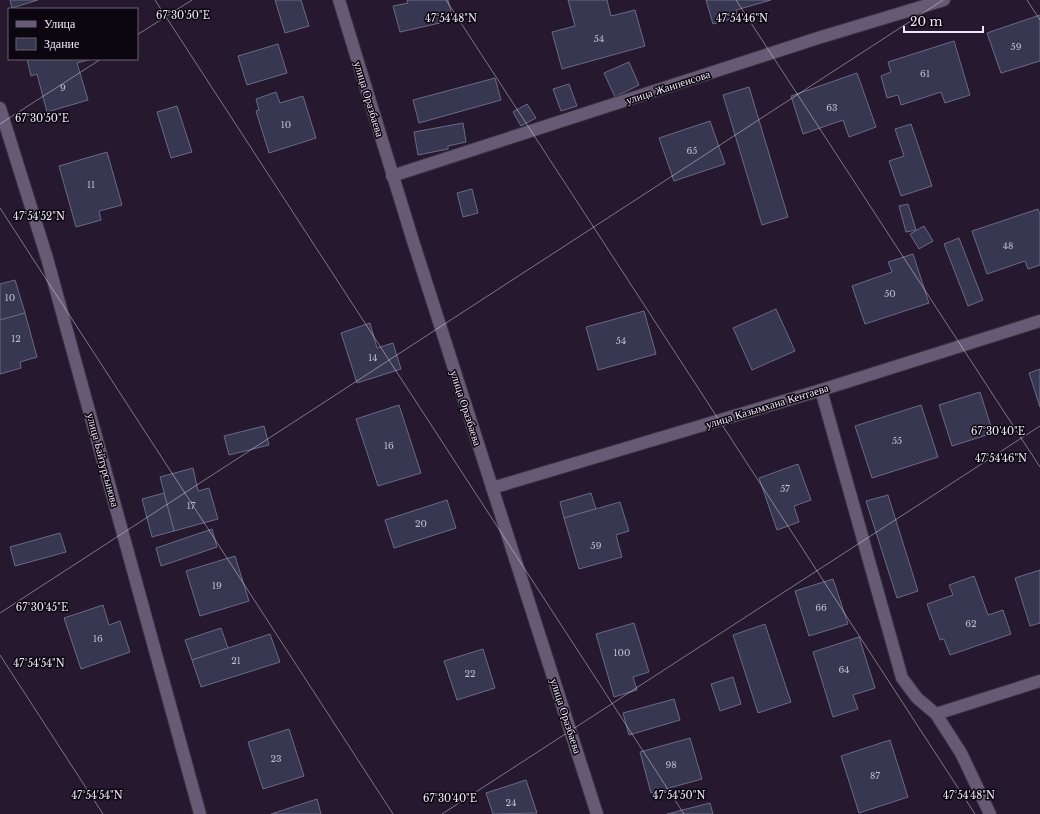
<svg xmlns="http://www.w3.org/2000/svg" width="1040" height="814" font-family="'Libre Baskerville',serif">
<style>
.building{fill:#373751;stroke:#6a6a87}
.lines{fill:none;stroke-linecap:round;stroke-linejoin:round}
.minor-casing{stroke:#3b3244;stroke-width:14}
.minor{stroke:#675a74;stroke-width:12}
.ticks{fill:none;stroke:#f0e8f8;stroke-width:1;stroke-opacity:0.45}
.labels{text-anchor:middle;stroke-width:3;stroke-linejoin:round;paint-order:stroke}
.number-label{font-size:9px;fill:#c2bcce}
.street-label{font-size:11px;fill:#f0e8f8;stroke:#0b0610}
.ticks-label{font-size:10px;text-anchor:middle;fill:#f0e8f8;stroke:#0b0610;stroke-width:3;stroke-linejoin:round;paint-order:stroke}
</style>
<rect width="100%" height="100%" fill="#25182f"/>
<!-- building -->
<g class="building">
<polygon points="10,0 38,0 12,8"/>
<polygon points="275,0 301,0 309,26 285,33"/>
<polygon points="407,0 448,0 453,20 400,32 393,6 408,3"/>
<polygon points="568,0 607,0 611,16 635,10 645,46 562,69 552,32 575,26"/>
<polygon points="706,0 771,0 736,10 738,17 713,24"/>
<polygon points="1040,15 1040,61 1001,73 987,33"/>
<polygon points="954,41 970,95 945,103 941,92 901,105 898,95 887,98 881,76 891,72 888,62"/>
<polygon points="278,44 287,73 247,85 238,56"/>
<polygon points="27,59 92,59 77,63 88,100 47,112 37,74 31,76"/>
<polygon points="629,62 639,85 615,97 604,73"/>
<polygon points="857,73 876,127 849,137 843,120 803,134 791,96"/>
<polygon points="495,78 501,100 419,123 413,100"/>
<polygon points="569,84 577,106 561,111 553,89"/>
<polygon points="749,87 788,217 762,225 723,95"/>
<polygon points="276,92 280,103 303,96 316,138 269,153 256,111 259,110 256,99"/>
<polygon points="527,104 536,118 521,126 513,112"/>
<polygon points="177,106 192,152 171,158 157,112"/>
<polygon points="710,121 725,164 674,181 659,138"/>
<polygon points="463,123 466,142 448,146 448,149 418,155 414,132"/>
<polygon points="911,124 932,186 901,196 889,161 904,156 895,129"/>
<polygon points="107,152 122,205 99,211 101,220 76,227 59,166"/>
<polygon points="472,189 478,213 463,217 457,193"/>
<polygon points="908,204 916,230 906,232 899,206"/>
<polygon points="1038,209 1040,215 1040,265 1028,269 1025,261 987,274 972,231"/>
<polygon points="924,226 933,241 919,249 910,234"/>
<polygon points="959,238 983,300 968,306 944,244"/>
<polygon points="913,254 929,303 865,324 852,286 892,272 888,262"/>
<polygon points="15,280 25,313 0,320 0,284"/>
<polygon points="776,309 795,351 752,370 733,328"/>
<polygon points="644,311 656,354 598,370 586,327"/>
<polygon points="25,313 37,357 20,362 21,368 0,374 0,320"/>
<polygon points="370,323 377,348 393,343 401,369 357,383 341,333"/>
<polygon points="1040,369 1040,407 1029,373"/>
<polygon points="980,392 993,433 952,446 939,405"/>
<polygon points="399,405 421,473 378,486 356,419"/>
<polygon points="921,405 938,457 872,478 855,426"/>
<polygon points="264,426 269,445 229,455 224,436"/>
<polygon points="798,464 811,500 794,506 799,522 777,530 759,478"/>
<polygon points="193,468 198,491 209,488 218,519 174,531 160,477"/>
<polygon points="164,493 174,531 152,537 142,499"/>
<polygon points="591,493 596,509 564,518 560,502"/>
<polygon points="888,495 918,591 897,598 866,501"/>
<polygon points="447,500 456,528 394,548 385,520"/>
<polygon points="620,502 629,531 616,535 622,557 579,569 564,518"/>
<polygon points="212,529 217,547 161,566 156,548"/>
<polygon points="60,533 66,552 15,566 10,547"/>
<polygon points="235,556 249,601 200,616 186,571"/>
<polygon points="1040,570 1040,623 1030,626 1015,578"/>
<polygon points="974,576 988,615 1003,610 1011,634 950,655 944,639 940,640 927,604 953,595 949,585"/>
<polygon points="833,579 848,624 809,636 795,591"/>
<polygon points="103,605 109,625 120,621 130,652 81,669 64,618"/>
<polygon points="634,623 649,672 633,677 637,690 614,697 596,634"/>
<polygon points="765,624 791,702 758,713 733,635"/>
<polygon points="221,628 228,648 192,660 185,640"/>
<polygon points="270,634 280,662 201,687 192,660"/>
<polygon points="859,637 875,688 853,695 858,709 833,717 813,652"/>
<polygon points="483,649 495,688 457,700 444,661"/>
<polygon points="733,677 741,704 720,711 711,684"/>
<polygon points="674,699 680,720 629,735 623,713"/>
<polygon points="289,729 304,776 263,789 248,742"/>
<polygon points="690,738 702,779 651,793 640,752"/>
<polygon points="890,740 908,797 859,813 841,756"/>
<polygon points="526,780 537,813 493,814 486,793"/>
<polygon points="317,799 321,814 271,814"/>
<polygon points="710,803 713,814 667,814"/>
</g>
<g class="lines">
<defs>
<g id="minor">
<polyline points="339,0 413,241 597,814"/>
<polyline points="0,108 47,258 200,814"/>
<polyline points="392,176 818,38 944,0"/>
<polyline points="821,390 902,678 917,698 936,714 961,753 990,814"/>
<polyline points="492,488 821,390 1040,321"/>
<polyline points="936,714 1040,681"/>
</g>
</defs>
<!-- minor casing -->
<use href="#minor" class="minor-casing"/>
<!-- minor -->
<use href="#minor" class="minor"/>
</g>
<!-- ticks -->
<path class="ticks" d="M155 0 684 814M446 0 975 814M736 0 1040 467M1027 0 1040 20M137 35 192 0M0 124 101 59M0 208 393 814M0 613 943 0M0 655 103 814M442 814 1040 426"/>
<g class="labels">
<!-- number labels -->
<g class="number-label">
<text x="599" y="42">54</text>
<text x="1016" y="50">59</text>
<text x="925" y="77">61</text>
<text x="63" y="91">9</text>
<text x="832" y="111">63</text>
<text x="286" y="128">10</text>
<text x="692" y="154">65</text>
<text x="91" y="188">11</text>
<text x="1008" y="249">48</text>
<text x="890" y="297">50</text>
<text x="10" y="301">10</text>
<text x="16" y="342">12</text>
<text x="621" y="344">54</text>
<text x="373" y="361">14</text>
<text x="897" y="444">55</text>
<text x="389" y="449">16</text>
<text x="785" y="492">57</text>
<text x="191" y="509">17</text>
<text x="421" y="527">20</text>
<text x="596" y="549">59</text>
<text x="217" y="589">19</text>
<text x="821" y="611">66</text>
<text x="971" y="627">62</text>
<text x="98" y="642">16</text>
<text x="622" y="656">100</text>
<text x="236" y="664">21</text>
<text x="844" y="673">64</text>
<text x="470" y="677">22</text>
<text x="276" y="762">23</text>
<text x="671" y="768">98</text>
<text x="875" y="779">87</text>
<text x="511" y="806">24</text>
</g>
<!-- street labels -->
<g class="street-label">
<text transform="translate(668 87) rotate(-18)" y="4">улица Жанпеисова</text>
<text transform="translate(369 99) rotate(73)" y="4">улица Оразбаева</text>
<text transform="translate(767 406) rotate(-17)" y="4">улица Казымхана Кентаева</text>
<text transform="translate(466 408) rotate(72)" y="4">улица Оразбаева</text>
<text transform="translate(103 460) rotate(75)" y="4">улица Байтурсынова</text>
<text transform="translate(566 716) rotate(72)" y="4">улица Оразбаева</text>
</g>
</g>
<g class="ticks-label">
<text x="183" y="19">67°30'50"E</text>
<text x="451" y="22">47°54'48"N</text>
<text x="742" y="22">47°54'46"N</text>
<text x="42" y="122">67°30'50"E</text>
<text x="39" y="220">47°54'52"N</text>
<text x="998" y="435">67°30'40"E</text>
<text x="1001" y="462">47°54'46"N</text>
<text x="42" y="611">67°30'45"E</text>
<text x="39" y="667">47°54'54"N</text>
<text x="97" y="799">47°54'54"N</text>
<text x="679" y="799">47°54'50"N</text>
<text x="969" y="799">47°54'48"N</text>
<text x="450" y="802">67°30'40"E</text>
</g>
<!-- legend -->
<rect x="8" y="8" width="130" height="52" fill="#0b0610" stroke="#67606d"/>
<rect x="16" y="21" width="20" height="6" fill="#675a74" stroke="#67606d"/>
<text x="44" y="28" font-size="12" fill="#f0e8f8">Улица</text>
<rect x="16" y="38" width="20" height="12" fill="#373751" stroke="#67606d"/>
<text x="44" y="48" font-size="12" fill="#f0e8f8">Здание</text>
<!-- scale -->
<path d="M904 26v6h79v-6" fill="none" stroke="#f0e8f8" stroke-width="2"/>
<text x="910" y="26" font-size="12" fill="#f0e8f8" stroke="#0b0610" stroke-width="3" paint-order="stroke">20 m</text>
</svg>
